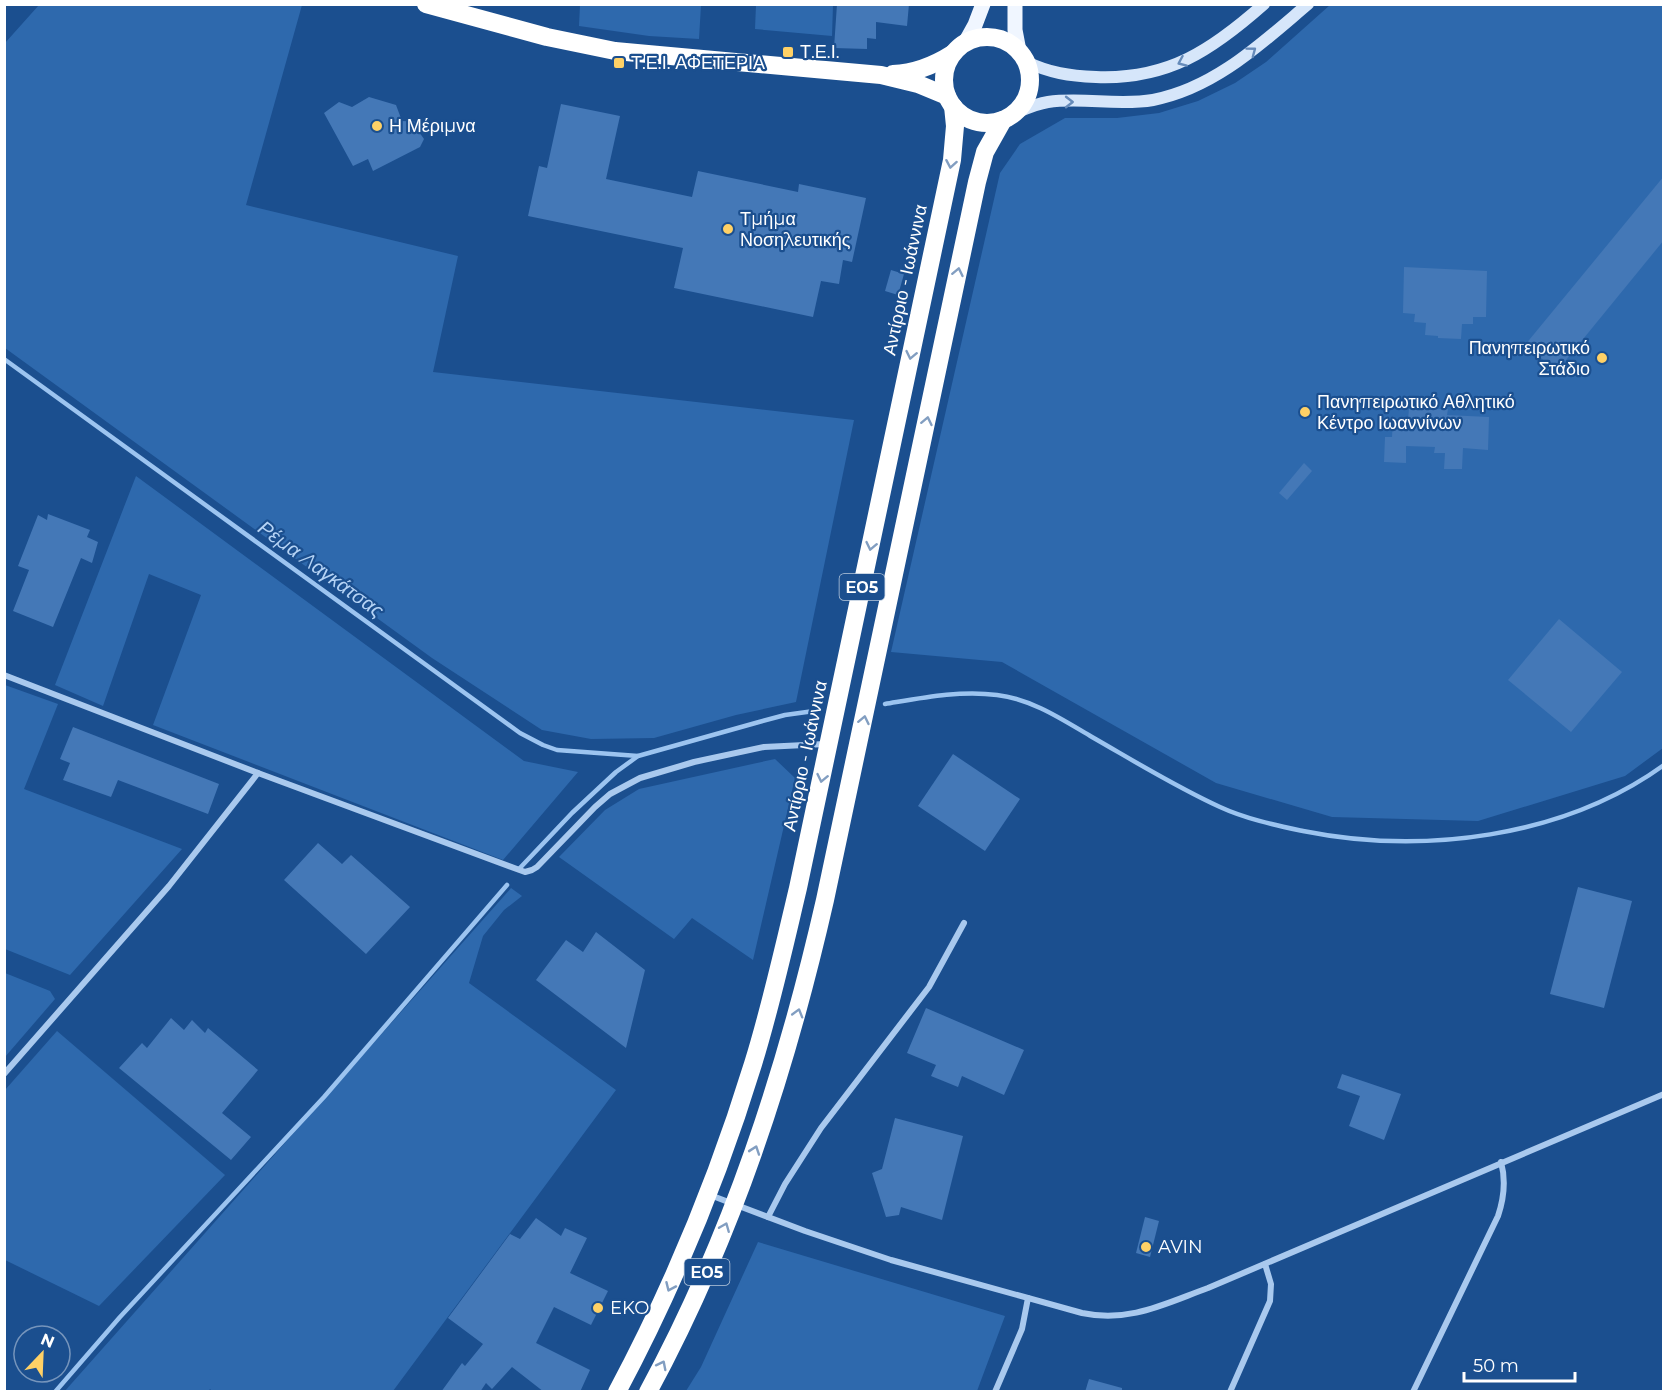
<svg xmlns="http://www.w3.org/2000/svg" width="1668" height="1396" font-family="Montserrat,sans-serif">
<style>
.green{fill:#2e69ad}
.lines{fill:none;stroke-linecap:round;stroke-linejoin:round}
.stream{stroke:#9cc4f0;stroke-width:4.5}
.building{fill:#4478b7}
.street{stroke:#a9c9ee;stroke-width:6}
.secondary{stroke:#d6e6fa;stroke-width:12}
.primary{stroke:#f0f6ff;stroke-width:15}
.highway{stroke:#fff;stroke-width:18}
.oneway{stroke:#668bba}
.oneway2{stroke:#829ec1}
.poi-dot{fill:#ffd166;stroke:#1b4f8f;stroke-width:2}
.labels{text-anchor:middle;stroke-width:4.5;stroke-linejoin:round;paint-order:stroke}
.shield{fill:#1b4f8f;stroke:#bbcadd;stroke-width:1.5}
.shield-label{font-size:16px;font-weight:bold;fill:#fff}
.poi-label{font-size:18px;fill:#fff;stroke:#1b4f8f;text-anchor:start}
.street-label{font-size:18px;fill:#fff;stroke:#1b4f8f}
.water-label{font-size:20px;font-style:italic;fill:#b5d3f5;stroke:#1b4f8f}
</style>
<rect width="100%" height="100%" fill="#1b4f8f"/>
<!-- green -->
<g class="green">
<polygon points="39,5 302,5 246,205 458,256 433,372 854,420 796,702 736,715 654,738 591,739 542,730 432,658 5,348 5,43"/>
<polygon points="580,5 701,5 699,39 649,36 579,26"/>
<polygon points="756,5 833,5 832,36 755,29"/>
<polygon points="1330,5 1663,5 1663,748 1625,776 1478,821 1332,817 1216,783 1002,662 891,652 1000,173 1020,144 1065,118 1117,118 1159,113 1198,101 1235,83 1266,62"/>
<polygon points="136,476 524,761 578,772 503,860 153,725 201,595 149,574 103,706 55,685"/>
<polygon points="5,685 58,704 24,789 182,849 70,975 5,949"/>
<polygon points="775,759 795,778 753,960 692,918 674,939 559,857 605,810 639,789"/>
<polygon points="511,888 522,896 504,910 483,936 469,983 616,1090 393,1391 213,1392 210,1389 208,1392 64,1392"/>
<polygon points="5,973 50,991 55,999 5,1057"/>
<polygon points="57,1031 225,1175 99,1306 5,1260 5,1090"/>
<polygon points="758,1242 1005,1316 977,1391 686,1391 701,1367"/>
</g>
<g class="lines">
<!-- stream -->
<g class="stream">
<polyline points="4,359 520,733 543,745 557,750 638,756"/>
<path d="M885 704C921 698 960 690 997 695 1032 699 1063 720 1092 737 1134 761 1176 787 1220 807 1246 819 1275 825 1303 831 1422 855 1563 838 1664 765"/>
<polyline points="519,869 572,813 616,772 638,756 759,722 785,715 814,711"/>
<polyline points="55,1392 120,1317 324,1097 507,885"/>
</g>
</g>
<!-- building -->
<g class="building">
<polygon points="837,4 909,4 907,26 876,22 876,39 867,38 867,49 834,48"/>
<polygon points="369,97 396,105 402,121 420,122 419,132 424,139 420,147 373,171 368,159 353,166 324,113 339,102 352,107"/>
<polygon points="561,104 620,116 606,179 692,197 698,171 798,192 799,184 866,198 852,262 843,260 839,284 821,281 813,317 674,288 683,248 528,216 539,166 547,168"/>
<polygon points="1664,176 1664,240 1557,371 1525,345"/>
<polygon points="1404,267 1487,271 1486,317 1473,317 1473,324 1462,324 1461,339 1438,338 1438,336 1425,335 1426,323 1414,322 1415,314 1403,313"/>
<polygon points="891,270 904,274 898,295 885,291"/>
<polygon points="1409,409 1448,409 1447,415 1489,417 1488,450 1463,448 1462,469 1444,469 1445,453 1434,453 1435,447 1406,446 1406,463 1384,462 1385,437 1392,437 1393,418 1408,419"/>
<polygon points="1304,463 1312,471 1287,500 1279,493"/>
<polygon points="48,514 90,530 87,537 98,542 92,563 81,558 53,627 13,611 29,570 18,566 38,515 47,520"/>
<polygon points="1559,619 1622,672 1571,732 1508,680"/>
<polygon points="73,727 219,784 208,814 118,780 111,797 63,780 70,763 60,759"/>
<polygon points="953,754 1020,799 985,851 918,806"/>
<polygon points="318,843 342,864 351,855 410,907 366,954 284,880"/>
<polygon points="1578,887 1632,901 1604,1008 1550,994"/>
<polygon points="596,932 645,970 626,1048 536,980 566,940 583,952"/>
<polygon points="926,1008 1024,1050 1004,1095 962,1076 958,1087 931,1076 936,1065 907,1053"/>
<polygon points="171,1018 184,1030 192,1020 205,1033 208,1028 258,1070 222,1113 251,1137 231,1160 119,1068 142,1043 147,1048"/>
<polygon points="1342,1074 1401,1094 1384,1140 1349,1126 1360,1096 1337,1088"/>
<polygon points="895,1118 963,1136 942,1220 901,1207 899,1215 886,1217 872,1173 882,1169"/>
<polygon points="1145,1217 1159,1221 1150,1257 1136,1253"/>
<polygon points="536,1218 561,1236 565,1228 587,1238 570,1273 608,1291 591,1325 554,1307 536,1343 590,1370 580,1392 544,1392 512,1367 492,1389 486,1383 480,1392 441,1392 462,1363 465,1366 483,1344 448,1318 510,1234 520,1239"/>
<polygon points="1089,1379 1122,1388 1122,1392 1085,1392"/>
</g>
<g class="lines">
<!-- street -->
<g class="street">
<polyline points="4,675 258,773 525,872 532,870 537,867 595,807 610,794 640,778 694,762 764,747 825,744"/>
<polyline points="4,1074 169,886 258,773"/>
<path d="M710 1195 805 1231 891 1260 1082 1313C1129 1323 1164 1304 1208 1288L1664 1094"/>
<polyline points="768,1217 785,1184 821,1128 929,987 964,923"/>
<polyline points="995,1392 1022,1329 1028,1298"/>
<polyline points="1230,1392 1270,1301 1271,1284 1265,1264"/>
<path d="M1413 1392 1498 1216C1504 1198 1506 1180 1501 1162"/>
</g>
<!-- secondary -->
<g class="secondary">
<path d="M1025 61C1049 73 1070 76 1096 77 1168 80 1212 50 1264 4"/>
<path d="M1013 114C1025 109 1035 104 1048 102 1083 97 1118 106 1153 100 1215 88 1262 43 1308 4"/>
</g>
<!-- primary -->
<g class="primary">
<polyline points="1015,4 1015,30 1019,51"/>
<polyline points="965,43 975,25 983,4"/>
</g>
<!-- highway -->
<g class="highway">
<polyline points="426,4 547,37 615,51 881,75 918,84 947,96"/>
<circle cx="987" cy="80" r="43"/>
<path d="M893 74C915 73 933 66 952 54"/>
<path d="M617 1392C673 1287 718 1178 753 1064 771 1006 784 947 798 888L952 160 955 126 953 106"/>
<path d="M648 1392C732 1237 786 1071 825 900L977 182 985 152 1003 120"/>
</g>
</g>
<!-- one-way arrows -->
<defs><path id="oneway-chevron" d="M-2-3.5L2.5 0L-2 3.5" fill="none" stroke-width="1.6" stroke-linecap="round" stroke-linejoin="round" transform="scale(1.5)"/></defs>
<g class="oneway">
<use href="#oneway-chevron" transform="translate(1252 51) rotate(-37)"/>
<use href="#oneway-chevron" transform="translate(1182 62) rotate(156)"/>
<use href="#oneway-chevron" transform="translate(1069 102)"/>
</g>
<g class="oneway2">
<use href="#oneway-chevron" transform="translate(951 164) rotate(100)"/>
<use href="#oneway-chevron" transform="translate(958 272) rotate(-78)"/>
<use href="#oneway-chevron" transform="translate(911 355) rotate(102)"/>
<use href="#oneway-chevron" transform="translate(927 421) rotate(-78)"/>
<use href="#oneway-chevron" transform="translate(871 546) rotate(102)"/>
<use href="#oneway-chevron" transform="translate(864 720) rotate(-78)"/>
<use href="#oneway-chevron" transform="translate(822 778) rotate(102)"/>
<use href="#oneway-chevron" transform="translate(798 1013) rotate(-74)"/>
<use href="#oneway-chevron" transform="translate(755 1150) rotate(-71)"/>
<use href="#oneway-chevron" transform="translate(725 1227) rotate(-68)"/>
<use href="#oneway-chevron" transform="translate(670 1287) rotate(114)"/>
<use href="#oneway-chevron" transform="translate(662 1365) rotate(-63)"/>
</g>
<!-- markers -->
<g class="poi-dot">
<rect x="782" y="46" width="12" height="12" rx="3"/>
<rect x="613" y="57" width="12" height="12" rx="3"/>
<circle cx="377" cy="126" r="6"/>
<circle cx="728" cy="229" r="6"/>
<circle cx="1602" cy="358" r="6"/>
<circle cx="1305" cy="412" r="6"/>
<circle cx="1146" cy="1247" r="6"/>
<circle cx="598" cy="1308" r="6"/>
</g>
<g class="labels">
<!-- shield labels -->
<g class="shield">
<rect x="839.5" y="574" width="45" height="26" rx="4.5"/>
<rect x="684.5" y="1259" width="45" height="26" rx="4.5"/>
</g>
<g class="shield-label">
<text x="862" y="593">ΕΟ5</text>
<text x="707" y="1278">ΕΟ5</text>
</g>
<!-- poi labels -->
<g class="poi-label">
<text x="800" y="58">Τ.Ε.Ι.</text>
<text x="631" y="69">Τ.Ε.Ι. ΑΦΕΤΕΡΙΑ</text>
<text x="389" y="132">Η Μέριμνα</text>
<text x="740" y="225">Τμήμα<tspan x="740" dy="21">Νοσηλευτικής</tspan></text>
<text x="1590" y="354" text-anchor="end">Πανηπειρωτικό<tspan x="1590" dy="21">Στάδιο</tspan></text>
<text x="1317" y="408">Πανηπειρωτικό Αθλητικό<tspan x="1317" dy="21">Κέντρο Ιωαννίνων</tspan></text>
<text x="1158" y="1253">AVIN</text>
<text x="610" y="1314">EKO</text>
</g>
<!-- street labels -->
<g class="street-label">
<text transform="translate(905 280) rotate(-78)" y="6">Αντίρριο - Ιωάννινα</text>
<text transform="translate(805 756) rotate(-78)" y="6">Αντίρριο - Ιωάννινα</text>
</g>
<!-- water labels -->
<g class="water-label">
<text transform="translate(321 569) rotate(36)" y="7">Ρέμα Λαγκάτσας</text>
</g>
</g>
<!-- border -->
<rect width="1668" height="1396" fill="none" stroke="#ffffff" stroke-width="12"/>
<!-- north arrow -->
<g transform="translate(42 1354) rotate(23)"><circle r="28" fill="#1b4f8f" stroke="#7695bc" stroke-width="1.5"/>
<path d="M0-4.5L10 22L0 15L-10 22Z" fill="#ffd166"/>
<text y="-9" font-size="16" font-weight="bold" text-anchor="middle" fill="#ffffff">N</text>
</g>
<!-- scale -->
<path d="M1464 1372v9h111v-9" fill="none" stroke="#ffffff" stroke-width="3"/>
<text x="1473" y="1372" font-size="18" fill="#ffffff" stroke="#1b4f8f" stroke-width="4.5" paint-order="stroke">50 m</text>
</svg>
